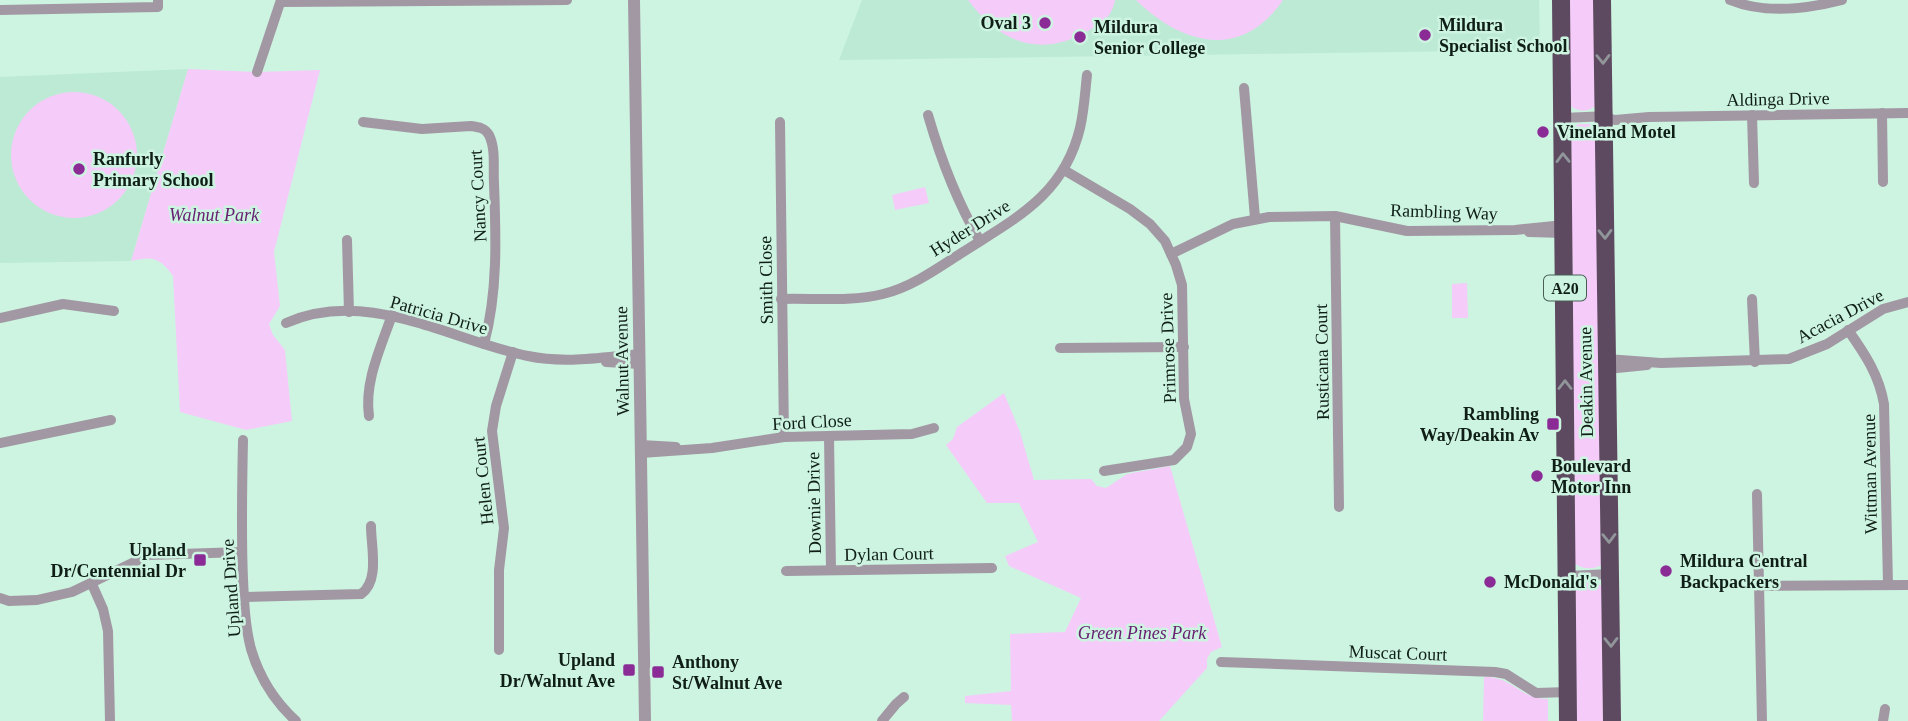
<svg xmlns="http://www.w3.org/2000/svg" width="1908" height="721" font-family="'Times New Roman',serif">
<style>
.built{fill:#bcead4}
.green{fill:#f5ccf9}
.lines{fill:none;stroke-linecap:round;stroke-linejoin:round}
.minor{stroke:#a298a3;stroke-width:10}
.tertiary{stroke:#a298a3;stroke-width:12}
.trunk{stroke:#5e4a60;stroke-width:18}
.oneway{stroke:#90969a}
.poi-dot{fill:#8b2c96;stroke:#cdf4e1;stroke-width:2.5}
.labels{text-anchor:middle;stroke-width:5;stroke-linejoin:round;paint-order:stroke}
.shield{fill:#cdf4e1;stroke:#485e54;stroke-width:2}
.shield-label{font-size:16px;font-weight:bold;fill:#0f1e17}
.poi-label{font-size:18px;font-weight:bold;fill:#0f1e17;stroke:#cdf4e1;text-anchor:start}
.street-label{font-size:18px;fill:#0f1e17;stroke:#cdf4e1}
.park-label{font-size:18px;font-style:italic;fill:#682171;stroke:#cdf4e1}
</style>
<rect width="100%" height="100%" fill="#cdf4e1"/>
<!-- built -->
<g class="built">
<polygon points="862,0 1539,0 1540,50 839,60"/>
<polygon points="188,69 131,261 0,263 0,77"/>
</g>
<!-- green -->
<g class="green">
<path d="M968 0H1115C1112 17 1102 23 1088 31 1039 59 1000 42 968 0Z"/>
<path d="M1136 0H1283C1242 60 1183 46 1136 0Z"/>
<path d="M1568 0H1596V105C1590 112 1577 113 1570 105Z"/>
<path d="M188 69 257 72 320 70 274 252 280 306 269 324 273 335 285 350 292 421 246 430 180 412 173 276C159 257 153 256 131 261Z"/>
<circle cx="74" cy="155" r="63"/>
<path d="M1578 124H1592L1597 130 1601 565C1594 570 1582 569 1575 564L1571 130Z"/>
<polygon points="925,187 929,203 895,210 892,195"/>
<polygon points="1467,283 1468,318 1452,318 1452,284"/>
<polygon points="1004,393 1020,432 1034,480 1091,479 1097,486 1106,488 1127,474 1170,466 1222,647 1211,652 1207,659 1207,668 1159,721 1012,721 1011,705 965,703 965,696 1011,691 1010,634 1065,632 1081,598 1009,566 1005,556 1038,542 1019,503 987,503 946,445 953,439 957,427"/>
<polygon points="1596,582 1603,587 1605,721 1575,721 1575,587 1582,583"/>
<path d="M1484 677C1513 676 1519 699 1548 699V721H1483Z"/>
</g>
<g class="lines">
<!-- minor -->
<g class="minor">
<path d="M1730 0C1764 14 1807 9 1842 0"/>
<polyline points="281,2 567,0"/>
<polyline points="0,10 158,7 158,0"/>
<polyline points="257,72 281,0"/>
<polyline points="1244,88 1255,218"/>
<polyline points="1882,113 1883,182"/>
<path d="M928 115C941 160 956 200 980 241"/>
<polyline points="1752,115 1754,183"/>
<polyline points="1604,117 1615,120 1649,117 1908,113"/>
<polyline points="1563,118 1608,116"/>
<path d="M363 122 422 129 471 126C479 127 485 128 489 135 496 149 493 168 494 183 496 237 498 292 484 344"/>
<polyline points="780,122 784,437"/>
<polyline points="1064,170 1130,209 1150,224 1165,241 1176,265 1182,285 1184,399 1191,434 1187,447 1174,460 1104,471"/>
<polyline points="1335,216 1339,507"/>
<polyline points="1529,232 1564,233"/>
<polyline points="347,240 349,312"/>
<polyline points="1171,254 1233,224 1269,217 1335,216 1407,231 1515,230 1564,225"/>
<path d="M781 299C814 298 851 302 883 294 912 287 938 268 963 252 1016 218 1064 195 1080 128 1084 111 1085 93 1087 75"/>
<polyline points="1752,299 1755,362"/>
<polyline points="0,318 63,304 114,311"/>
<path d="M286 323C367 287 450 340 528 356 566 364 603 357 640 354"/>
<path d="M1848 330C1865 354 1879 375 1884 404L1888 585"/>
<polyline points="1060,348 1184,347"/>
<polyline points="1607,359 1661,363 1789,359 1827,344 1883,309 1908,302"/>
<polyline points="606,362 640,364"/>
<polyline points="1607,369 1647,365"/>
<path d="M369 416C364 382 381 347 392 315"/>
<polyline points="829,436 831,570"/>
<path d="M243 440C242 486 241 533 243 579 244 602 245 626 251 649 259 676 275 702 296 721"/>
<polyline points="0,443 111,420"/>
<polyline points="641,445 676,447"/>
<polyline points="641,453 712,448 784,437 912,434 934,428"/>
<polyline points="1757,494 1762,721"/>
<polyline points="786,571 992,568"/>
<polyline points="1567,576 1610,574"/>
<polyline points="91,582 103,609 108,631 110,721"/>
<polyline points="1759,586 1908,585"/>
<path d="M244 597 361 594C380 581 371 547 371 526"/>
<polyline points="0,598 9,601 37,600 72,592 149,555 242,552"/>
<polyline points="499,650 499,570 504,528 492,431 496,406 513,352"/>
<polyline points="1221,662 1495,672 1506,674 1536,693 1568,692"/>
<polyline points="882,721 896,704 904,697"/>
<polyline points="1883,721 1885,709"/>
</g>
<!-- tertiary -->
<polyline class="tertiary" points="634,0 645,721"/>
<!-- trunk -->
<g class="trunk">
<polyline points="1561,0 1568,721"/>
<polyline points="1602,0 1612,721"/>
</g>
</g>
<!-- one-way arrows -->
<defs><path id="oneway-chevron" d="M-2-3.5L2.5 0L-2 3.5" fill="none" stroke-width="1.6" stroke-linecap="round" stroke-linejoin="round" transform="scale(1.75)"/></defs>
<g class="oneway">
<use href="#oneway-chevron" transform="translate(1603 59) rotate(89)"/>
<use href="#oneway-chevron" transform="translate(1563 158) rotate(-91)"/>
<use href="#oneway-chevron" transform="translate(1605 234) rotate(89)"/>
<use href="#oneway-chevron" transform="translate(1565 385) rotate(-90)"/>
<use href="#oneway-chevron" transform="translate(1609 538) rotate(89)"/>
<use href="#oneway-chevron" transform="translate(1611 642) rotate(89)"/>
</g>
<!-- markers -->
<g class="poi-dot">
<circle cx="1045" cy="23" r="7"/>
<circle cx="1425" cy="35" r="7"/>
<circle cx="1080" cy="37" r="7"/>
<circle cx="1543" cy="132" r="7"/>
<circle cx="79" cy="169" r="7"/>
<rect x="1546" y="417" width="14" height="14" rx="3.5"/>
<circle cx="1537" cy="476" r="7"/>
<rect x="193" y="553" width="14" height="14" rx="3.5"/>
<circle cx="1666" cy="571" r="7"/>
<circle cx="1490" cy="582" r="7"/>
<rect x="622" y="663" width="14" height="14" rx="3.5"/>
<rect x="651" y="665" width="14" height="14" rx="3.5"/>
</g>
<g class="labels">
<!-- shield labels -->
<rect class="shield" x="1544" y="275.5" width="42" height="25" rx="5"/>
<g class="shield-label">
<text x="1565" y="294">A20</text>
</g>
<!-- poi labels -->
<g class="poi-label">
<text x="1031" y="29" text-anchor="end">Oval 3</text>
<text x="1439" y="31">Mildura<tspan x="1439" dy="21">Specialist School</tspan></text>
<text x="1094" y="33">Mildura<tspan x="1094" dy="21">Senior College</tspan></text>
<text x="1557" y="138">Vineland Motel</text>
<text x="93" y="165">Ranfurly<tspan x="93" dy="21">Primary School</tspan></text>
<text x="1539" y="420" text-anchor="end">Rambling<tspan x="1539" dy="21">Way/Deakin Av</tspan></text>
<text x="1551" y="472">Boulevard<tspan x="1551" dy="21">Motor Inn</tspan></text>
<text x="186" y="556" text-anchor="end">Upland<tspan x="186" dy="21">Dr/Centennial Dr</tspan></text>
<text x="1680" y="567">Mildura Central<tspan x="1680" dy="21">Backpackers</tspan></text>
<text x="1504" y="588">McDonald's</text>
<text x="615" y="666" text-anchor="end">Upland<tspan x="615" dy="21">Dr/Walnut Ave</tspan></text>
<text x="672" y="668">Anthony<tspan x="672" dy="21">St/Walnut Ave</tspan></text>
</g>
<!-- street labels -->
<g class="street-label">
<text transform="translate(1778 99) rotate(-1)" y="6">Aldinga Drive</text>
<text transform="translate(478 196) rotate(-93)" y="6">Nancy Court</text>
<text transform="translate(1444 212) rotate(2)" y="6">Rambling Way</text>
<text transform="translate(970 228) rotate(-32)" y="6">Hyder Drive</text>
<text transform="translate(766 280) rotate(-91)" y="6">Smith Close</text>
<text transform="translate(439 315) rotate(16)" y="6">Patricia Drive</text>
<text transform="translate(1840 316) rotate(-28)" y="6">Acacia Drive</text>
<text transform="translate(1168 348) rotate(-92)" y="6">Primrose Drive</text>
<text transform="translate(622 361) rotate(-91)" y="6">Walnut Avenue</text>
<text transform="translate(1322 362) rotate(-91)" y="6">Rusticana Court</text>
<text transform="translate(1586 382) rotate(-91)" y="6">Deakin Avenue</text>
<text transform="translate(812 422) rotate(-3)" y="6">Ford Close</text>
<text transform="translate(1870 474) rotate(-91)" y="6">Wittman Avenue</text>
<text transform="translate(483 481) rotate(-96)" y="6">Helen Court</text>
<text transform="translate(814 503) rotate(-91)" y="6">Downie Drive</text>
<text transform="translate(889 554) rotate(-1)" y="6">Dylan Court</text>
<text transform="translate(231 588) rotate(-94)" y="6">Upland Drive</text>
<text transform="translate(1398 653) rotate(2)" y="6">Muscat Court</text>
</g>
<!-- park labels -->
<g class="park-label">
<text x="214" y="221">Walnut Park</text>
<text x="1142" y="639">Green Pines Park</text>
</g>
</g>
</svg>
